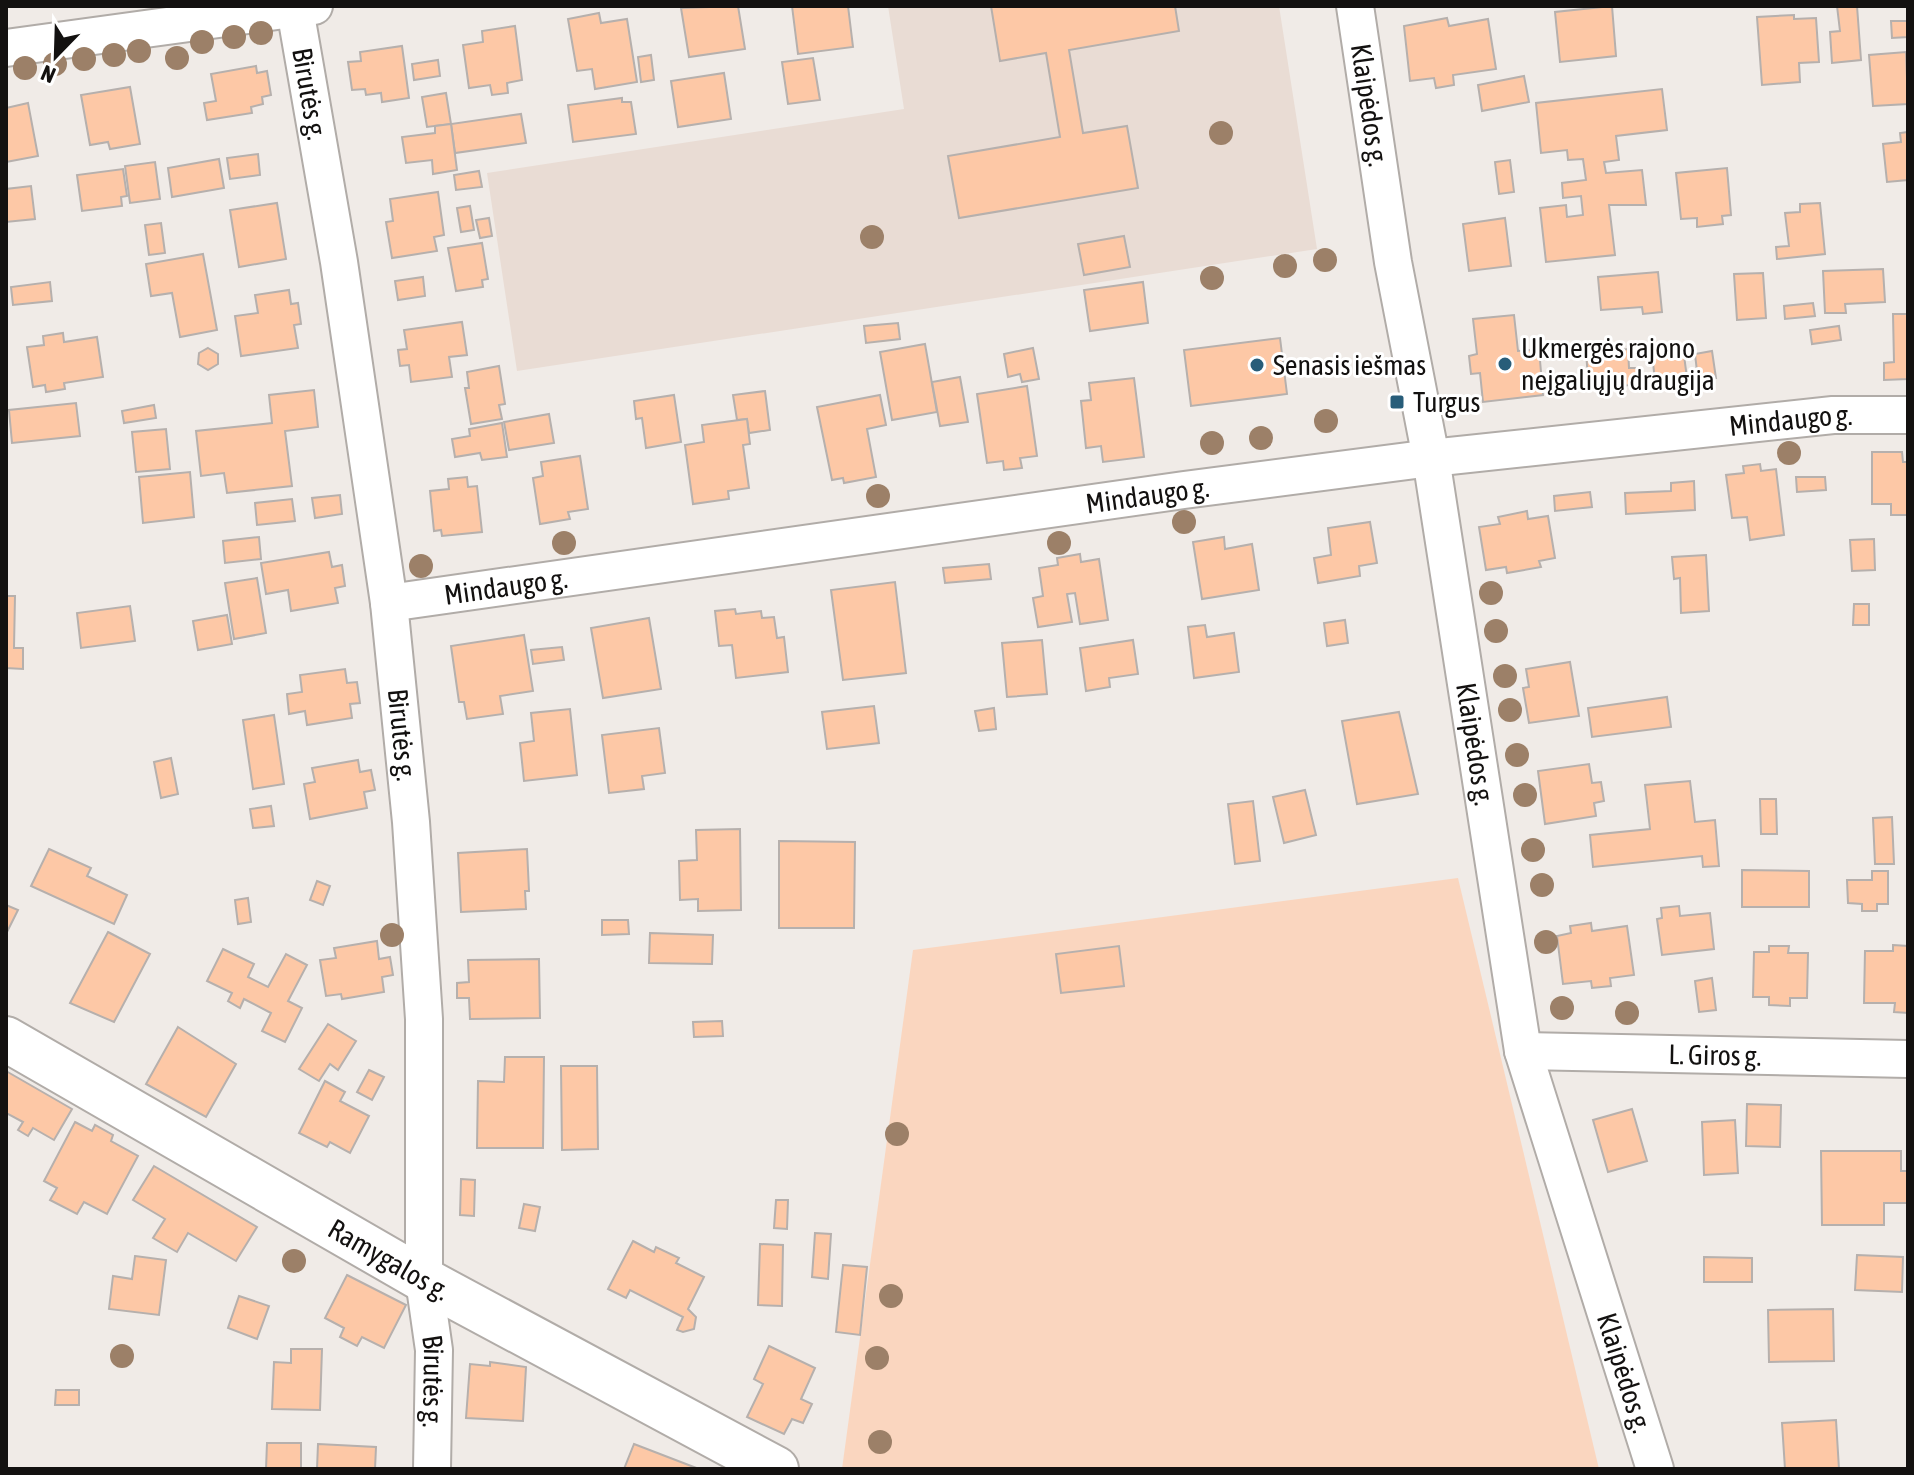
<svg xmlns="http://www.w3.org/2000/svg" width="1914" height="1475" font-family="'Asap Condensed',sans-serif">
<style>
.built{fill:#e9dcd4}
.green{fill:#fad6bf}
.building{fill:#fdc8a6;stroke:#b6b0ad;stroke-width:2}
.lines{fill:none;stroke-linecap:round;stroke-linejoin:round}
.minor-casing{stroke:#b1aca8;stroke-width:40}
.major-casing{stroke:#b1aca8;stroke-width:48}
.minor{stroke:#fff;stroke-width:36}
.major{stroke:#fff;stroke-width:44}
.tree{fill:#9c8068}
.poi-dot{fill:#285d79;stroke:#fff;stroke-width:3}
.labels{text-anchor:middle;stroke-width:6;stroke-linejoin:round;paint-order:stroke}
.street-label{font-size:28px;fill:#131110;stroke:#fff}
.poi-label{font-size:28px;fill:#131110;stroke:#fff;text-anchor:start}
</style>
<rect width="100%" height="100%" fill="#f0ebe7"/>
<!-- built -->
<polygon class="built" points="888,6 1279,6 1317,249 517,371 487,173 904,109"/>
<!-- green -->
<polygon class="green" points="1458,878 1599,1469 842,1469 913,950"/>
<!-- building -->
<g class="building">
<polygon points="738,6 745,49 689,57 681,8"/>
<polygon points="792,6 848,6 853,47 798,54"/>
<polygon points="991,6 1175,6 1179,31 1069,50 1083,133 1127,126 1138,188 959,218 948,156 1060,137 1046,53 1000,61"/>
<polygon points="1612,6 1616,56 1560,62 1555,12"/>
<polygon points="1837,6 1857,6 1861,60 1832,63 1830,32 1840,31"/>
<polygon points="599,13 601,23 627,19 637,82 595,89 592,69 577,71 568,19"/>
<polygon points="1794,15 1794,19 1816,18 1819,62 1799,63 1800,82 1762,85 1757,17"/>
<polygon points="1447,18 1449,26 1488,19 1496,69 1453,75 1454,85 1436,88 1434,78 1410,81 1404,26"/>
<polygon points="1891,21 1908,21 1908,37 1892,38"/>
<polygon points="515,26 522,80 507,83 508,93 492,95 490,85 469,88 463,45 483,42 482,31"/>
<polygon points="402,46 409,98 382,102 381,93 366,95 365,89 352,90 348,62 361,61 360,52"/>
<polygon points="1906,52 1908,104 1873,106 1869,55"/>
<polygon points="651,55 654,80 641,82 638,57"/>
<polygon points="813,58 820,100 788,104 782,62"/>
<polygon points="438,60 440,76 414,80 412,64"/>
<polygon points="256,66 257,73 267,71 271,95 262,97 263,104 251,107 252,113 207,120 204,103 216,101 211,74"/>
<polygon points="724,73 731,119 678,127 671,81"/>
<polygon points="1524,76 1529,102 1482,111 1478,85"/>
<polygon points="130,87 140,144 110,149 108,142 90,145 81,95"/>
<polygon points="1662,89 1667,130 1616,136 1619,160 1604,162 1606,173 1642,170 1646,205 1609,205 1615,255 1546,262 1540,208 1566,205 1567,217 1583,215 1581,196 1563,198 1562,183 1586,180 1583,159 1568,160 1567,150 1541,153 1536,103"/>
<polygon points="446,93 451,124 427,127 422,97"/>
<polygon points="622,98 622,102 631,102 636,134 573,142 568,105"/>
<polygon points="28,103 38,156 6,162 6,108"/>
<polygon points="521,114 526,143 455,153 451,124"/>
<polygon points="451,124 457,170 433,174 432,160 406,163 402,137 435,133 435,126"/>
<polygon points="1908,132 1908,180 1887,182 1883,144 1901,142 1900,133"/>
<polygon points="258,154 260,175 230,179 227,158"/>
<polygon points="219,159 224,188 172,197 168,168"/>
<polygon points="1510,160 1514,192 1499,194 1495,162"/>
<polygon points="155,162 160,199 130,203 125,166"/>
<polygon points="1727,168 1731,215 1722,216 1723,224 1697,227 1697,218 1681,219 1676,173"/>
<polygon points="123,169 127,196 121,197 122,206 82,211 77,175"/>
<polygon points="479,171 482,187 456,190 454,175"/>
<polygon points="31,186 35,219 6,222 6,189"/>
<polygon points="438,192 444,235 434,237 437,251 392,258 386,222 393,221 390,199"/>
<polygon points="277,203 286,259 239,267 230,210"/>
<polygon points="1820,203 1825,254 1777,259 1776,247 1789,246 1785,213 1800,212 1800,204"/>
<polygon points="470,206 474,230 461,232 457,208"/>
<polygon points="489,218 492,236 480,238 476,220"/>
<polygon points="1505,218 1511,266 1469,271 1463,224"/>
<polygon points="161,223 165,253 149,255 145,225"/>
<polygon points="1124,236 1130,267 1084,275 1078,244"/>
<polygon points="482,243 488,279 482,280 483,287 456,291 448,248"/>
<polygon points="203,254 217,330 180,337 172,293 151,296 146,264"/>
<polygon points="1883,269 1885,302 1845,304 1846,313 1825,313 1823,271"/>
<polygon points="1658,272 1662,312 1643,314 1642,307 1601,310 1598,277"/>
<polygon points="1763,273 1766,318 1737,320 1734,274"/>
<polygon points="423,277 425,296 398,300 395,281"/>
<polygon points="50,282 52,301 13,305 11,287"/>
<polygon points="1143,282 1148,323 1090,331 1084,290"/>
<polygon points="289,290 291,304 298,303 301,324 294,325 298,348 241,356 235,316 258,313 255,295"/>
<polygon points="1813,303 1815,316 1785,319 1784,306"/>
<polygon points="1893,314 1908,314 1908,379 1884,380 1884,363 1894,362"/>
<polygon points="1514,315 1518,351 1539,349 1543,395 1483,402 1480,373 1471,374 1469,356 1477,354 1473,319"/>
<polygon points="462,322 467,355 449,357 452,377 411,382 409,365 400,366 398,350 407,349 404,330"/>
<polygon points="898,323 900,339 866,343 864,326"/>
<polygon points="1839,326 1841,340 1812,344 1810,330"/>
<polygon points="63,333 64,342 97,337 103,377 64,383 65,389 46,392 45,385 33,387 27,347 44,345 43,336"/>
<polygon points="1280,338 1287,394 1191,406 1184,350"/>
<polygon points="925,344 937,412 892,420 880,352"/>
<polygon points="208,348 218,354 218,364 208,370 198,364 199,353"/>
<polygon points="1033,348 1039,379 1022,382 1020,374 1008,377 1004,354"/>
<polygon points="1683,348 1687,378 1655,382 1652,352"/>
<polygon points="1628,349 1629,368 1639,368 1640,384 1589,389 1586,353"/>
<polygon points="1712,351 1716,378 1698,380 1695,354"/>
<polygon points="499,366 505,404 499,405 502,419 471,424 465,388 469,388 467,372"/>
<polygon points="960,377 968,422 940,426 932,382"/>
<polygon points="1134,378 1144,457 1103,462 1101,446 1086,448 1081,401 1091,400 1089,383"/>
<polygon points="1027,386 1037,456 1020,458 1022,468 1004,470 1003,461 987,463 977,394"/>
<polygon points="314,390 318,427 285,431 292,486 227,493 224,473 201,476 196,431 272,423 269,395"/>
<polygon points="765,391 770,430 749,433 747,419 737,420 733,395"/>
<polygon points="674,395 681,442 646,448 642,418 636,419 634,401"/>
<polygon points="880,395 886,425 867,429 876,477 844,483 843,478 832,480 817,407"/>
<polygon points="76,403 80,436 12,443 9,410"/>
<polygon points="154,405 156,418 124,423 122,411"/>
<polygon points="549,414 554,443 509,450 504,422"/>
<polygon points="747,419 750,444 743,445 749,488 728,491 729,499 693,504 685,445 704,442 702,425"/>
<polygon points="502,423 507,457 482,460 480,453 455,457 452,439 470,436 469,429"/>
<polygon points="166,429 170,469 136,472 132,432"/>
<polygon points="1872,452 1902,452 1903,462 1908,462 1908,515 1891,515 1891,504 1872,504"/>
<polygon points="580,456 588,509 568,512 570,519 540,524 533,478 543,476 541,462"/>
<polygon points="1760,464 1761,471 1776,469 1784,535 1750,540 1747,517 1732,518 1726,475 1744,473 1743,466"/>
<polygon points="190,472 194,517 143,523 139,477"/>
<polygon points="467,477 468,487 477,486 482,532 442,536 441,530 434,531 430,491 449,489 448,479"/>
<polygon points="1796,477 1825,477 1826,490 1797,492"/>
<polygon points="1694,481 1695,510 1626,514 1625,493 1671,491 1671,483"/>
<polygon points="1590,492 1592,507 1555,511 1554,496"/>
<polygon points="340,495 342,514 315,518 312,498"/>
<polygon points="292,499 295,521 257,525 255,503"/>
<polygon points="1527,511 1528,519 1548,516 1555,558 1539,561 1541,567 1507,573 1506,567 1486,570 1479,527 1500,524 1498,517"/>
<polygon points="1370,522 1377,563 1359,566 1360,576 1318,583 1314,558 1331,555 1328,528"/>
<polygon points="259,537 261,559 225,563 223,541"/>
<polygon points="1224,537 1225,549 1252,544 1259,590 1202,599 1193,542"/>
<polygon points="1874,539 1875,570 1852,571 1850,540"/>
<polygon points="329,552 332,567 342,565 345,586 335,588 338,603 291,611 288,590 266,594 261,563"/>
<polygon points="1080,554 1081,562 1099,559 1108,620 1080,624 1075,593 1067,594 1072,622 1038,627 1033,598 1043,596 1039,568 1058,565 1057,558"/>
<polygon points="1706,555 1709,611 1681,613 1680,578 1674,579 1672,557"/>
<polygon points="989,564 991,579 945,583 943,568"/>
<polygon points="257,578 266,633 234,639 225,583"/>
<polygon points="895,582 906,673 843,680 831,590"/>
<polygon points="6,596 15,596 14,648 23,648 23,669 6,668"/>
<polygon points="1854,604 1869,604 1869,625 1853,625"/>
<polygon points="130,606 135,641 81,648 77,613"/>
<polygon points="735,609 736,614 761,611 762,618 774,617 777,638 784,637 788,672 736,678 732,645 719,646 715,611"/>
<polygon points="227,615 232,644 198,650 193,621"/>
<polygon points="649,618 661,689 603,698 591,628"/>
<polygon points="1345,620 1348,643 1327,646 1324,623"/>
<polygon points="1205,625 1207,637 1234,633 1239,672 1194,678 1188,627"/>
<polygon points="524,635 533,691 500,696 503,714 467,719 464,702 459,702 451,646"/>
<polygon points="1042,640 1047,694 1007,697 1002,643"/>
<polygon points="1133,640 1138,674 1109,678 1110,687 1086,691 1080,648"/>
<polygon points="562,647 564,660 533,664 531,650"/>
<polygon points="1570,662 1579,716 1529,723 1523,688 1529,687 1526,669"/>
<polygon points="345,669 347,683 357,682 360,703 350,704 352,718 307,725 305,711 289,714 287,694 302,692 300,675"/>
<polygon points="1667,697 1671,727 1592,737 1588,708"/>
<polygon points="874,706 879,743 827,749 822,712"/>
<polygon points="994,708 996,729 979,731 975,711"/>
<polygon points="570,709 577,775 524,781 520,743 534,741 531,713"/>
<polygon points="1399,712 1418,794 1357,804 1342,721"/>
<polygon points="274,715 284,784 253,789 243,720"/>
<polygon points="659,728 665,773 642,776 644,789 609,793 602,735"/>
<polygon points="171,758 178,794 161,798 154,762"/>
<polygon points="358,760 360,772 371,770 375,790 364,792 367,808 310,819 304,784 315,782 312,768"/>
<polygon points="1589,764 1592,783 1601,782 1604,801 1594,803 1596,816 1545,824 1538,771"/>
<polygon points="1690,781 1695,822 1715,820 1719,866 1703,867 1702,856 1593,867 1590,835 1650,829 1645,785"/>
<polygon points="1305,790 1316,835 1284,843 1273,797"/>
<polygon points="1760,799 1776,799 1777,834 1761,834"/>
<polygon points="1253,801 1260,861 1235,864 1228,804"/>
<polygon points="271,806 274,826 253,828 250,809"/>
<polygon points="1892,817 1894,864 1875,864 1873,818"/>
<polygon points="740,829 741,910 698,911 698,899 680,900 679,861 697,860 696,830"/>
<polygon points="779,841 855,842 854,928 779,928"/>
<polygon points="49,849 91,868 87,876 127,895 114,924 31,886"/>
<polygon points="527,849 529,891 525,891 526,909 461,912 458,853"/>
<polygon points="1742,870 1809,871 1809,907 1742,907"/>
<polygon points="1872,871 1888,871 1888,904 1877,904 1877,911 1862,911 1862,904 1848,903 1847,880 1872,880"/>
<polygon points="317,881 330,886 323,905 310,900"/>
<polygon points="248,898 251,922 238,924 235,900"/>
<polygon points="6,905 18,910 6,934"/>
<polygon points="1679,906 1680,916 1710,913 1714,949 1662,955 1657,919 1662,918 1661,908"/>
<polygon points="602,920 628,920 629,934 602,935"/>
<polygon points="1591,923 1592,931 1627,926 1634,975 1610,978 1611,986 1592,988 1591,981 1563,984 1557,936 1571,933 1570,926"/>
<polygon points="108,932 150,954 114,1022 70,1003"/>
<polygon points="650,933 713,935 712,964 649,963"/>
<polygon points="377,941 379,959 390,957 393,975 382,977 384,992 342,999 341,994 326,996 320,960 336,958 334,948"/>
<polygon points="1893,945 1908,946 1908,1013 1894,1012 1895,1003 1864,1003 1865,951 1893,951"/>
<polygon points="1119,946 1124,986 1061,993 1056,954"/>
<polygon points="1769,946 1789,946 1788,953 1808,953 1807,998 1790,998 1790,1006 1769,1005 1769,997 1753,997 1754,952 1769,952"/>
<polygon points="223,949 254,964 248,977 268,987 286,954 307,965 288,1001 302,1008 285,1042 262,1031 271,1013 244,999 240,1008 228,1001 232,993 207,981"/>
<polygon points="539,959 540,1018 470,1019 469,998 457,998 457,983 469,982 468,960"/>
<polygon points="1712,978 1716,1010 1699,1012 1695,981"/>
<polygon points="722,1021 723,1036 694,1037 693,1022"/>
<polygon points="328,1024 356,1041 338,1070 330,1064 319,1081 299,1069"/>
<polygon points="178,1027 236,1064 206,1117 146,1084"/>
<polygon points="505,1057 544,1057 543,1148 477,1148 478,1081 504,1082"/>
<polygon points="561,1066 597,1066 598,1149 562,1150"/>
<polygon points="369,1070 384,1077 372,1100 357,1092"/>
<polygon points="6,1071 72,1109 54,1140 33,1128 28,1136 18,1130 23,1122 6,1113"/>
<polygon points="325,1081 345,1092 340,1101 369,1116 350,1153 330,1142 327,1147 299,1133"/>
<polygon points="1747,1104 1781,1105 1780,1147 1746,1146"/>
<polygon points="1632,1109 1647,1161 1608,1172 1593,1120"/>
<polygon points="1735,1120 1738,1173 1704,1175 1702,1122"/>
<polygon points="75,1122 92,1131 95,1125 113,1135 111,1141 138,1156 107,1214 84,1202 77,1214 50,1200 57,1188 44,1181"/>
<polygon points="1821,1151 1901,1151 1901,1171 1908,1171 1908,1203 1884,1203 1884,1225 1822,1225"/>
<polygon points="154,1166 257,1227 236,1261 188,1233 177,1252 153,1238 165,1219 133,1200"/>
<polygon points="461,1179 475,1180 474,1216 460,1215"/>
<polygon points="776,1200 788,1200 787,1229 774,1228"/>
<polygon points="524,1204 540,1207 535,1231 519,1228"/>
<polygon points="815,1233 831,1234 828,1279 812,1277"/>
<polygon points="633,1241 654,1252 656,1247 679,1258 676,1263 704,1277 688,1309 696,1317 694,1329 683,1332 677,1330 683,1317 630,1290 626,1298 608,1289"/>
<polygon points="760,1244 783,1245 782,1306 758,1305"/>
<polygon points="1857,1255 1903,1257 1902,1292 1855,1290"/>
<polygon points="135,1256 166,1260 159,1315 109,1309 113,1276 132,1279"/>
<polygon points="1704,1257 1752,1258 1752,1282 1704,1282"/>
<polygon points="843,1265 867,1267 860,1335 836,1332"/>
<polygon points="347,1275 406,1305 384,1348 362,1337 357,1346 340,1337 344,1328 325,1318"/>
<polygon points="239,1296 269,1306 257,1339 228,1328"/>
<polygon points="1833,1309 1834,1361 1769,1362 1768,1310"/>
<polygon points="769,1346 815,1368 801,1399 812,1404 803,1423 792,1419 784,1434 747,1417 763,1384 754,1379"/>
<polygon points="291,1349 322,1349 320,1410 272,1409 274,1362 291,1363"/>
<polygon points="490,1362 526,1367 523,1421 466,1418 470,1364 490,1366"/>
<polygon points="56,1390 79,1390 79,1405 55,1405"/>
<polygon points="1836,1420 1839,1469 1785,1469 1782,1423"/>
<polygon points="267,1443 301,1443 301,1469 266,1469"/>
<polygon points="318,1444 376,1447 375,1469 317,1469"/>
<polygon points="634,1444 699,1469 624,1469"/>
</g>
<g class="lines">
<defs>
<g id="minor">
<path id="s1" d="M1355 6 1393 262 1431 458 1523 1051 1655 1469"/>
<path id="s2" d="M295 9 339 262 389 603 411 822 424 1019V1280L434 1350 432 1469"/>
<polyline points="6,48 314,6"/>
<path id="s3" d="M389 603 1184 490 1431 458 1833 415H1908"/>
<path id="s4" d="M1523 1051 1908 1059"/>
</g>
<g id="major">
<path id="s5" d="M6 1039 424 1280 776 1469"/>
</g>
</defs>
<!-- minor casing -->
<use href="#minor" class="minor-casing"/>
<!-- major casing -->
<use href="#major" class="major-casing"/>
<!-- minor -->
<use href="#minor" class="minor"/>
<!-- major -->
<use href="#major" class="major"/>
</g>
<!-- trees -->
<g class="tree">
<circle cx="261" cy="33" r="12"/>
<circle cx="234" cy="37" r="12"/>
<circle cx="202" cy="42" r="12"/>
<circle cx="139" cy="51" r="12"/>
<circle cx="114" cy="55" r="12"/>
<circle cx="177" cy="58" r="12"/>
<circle cx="84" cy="59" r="12"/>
<circle cx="55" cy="64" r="12"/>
<circle cx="25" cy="68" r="12"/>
<circle cx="1221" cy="133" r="12"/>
<circle cx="872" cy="237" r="12"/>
<circle cx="1325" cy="260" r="12"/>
<circle cx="1285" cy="266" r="12"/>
<circle cx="1212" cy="278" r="12"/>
<circle cx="1326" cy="421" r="12"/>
<circle cx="1261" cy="438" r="12"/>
<circle cx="1212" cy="443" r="12"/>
<circle cx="1789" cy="453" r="12"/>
<circle cx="878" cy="496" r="12"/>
<circle cx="1184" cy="522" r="12"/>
<circle cx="564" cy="543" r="12"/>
<circle cx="1059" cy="543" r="12"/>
<circle cx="421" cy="566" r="12"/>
<circle cx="1491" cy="593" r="12"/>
<circle cx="1496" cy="631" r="12"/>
<circle cx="1505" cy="676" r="12"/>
<circle cx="1510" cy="710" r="12"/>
<circle cx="1517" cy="755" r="12"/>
<circle cx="1525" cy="795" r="12"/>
<circle cx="1533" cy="850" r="12"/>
<circle cx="1542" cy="885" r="12"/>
<circle cx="392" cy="935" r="12"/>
<circle cx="1546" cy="942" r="12"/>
<circle cx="1562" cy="1008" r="12"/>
<circle cx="1627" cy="1013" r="12"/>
<circle cx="897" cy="1134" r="12"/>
<circle cx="294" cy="1261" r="12"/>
<circle cx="891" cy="1296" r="12"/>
<circle cx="122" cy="1356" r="12"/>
<circle cx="877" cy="1358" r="12"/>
<circle cx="880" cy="1442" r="12"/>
</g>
<!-- markers -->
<g class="poi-dot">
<circle cx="1505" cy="364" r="8"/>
<circle cx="1257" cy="365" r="8"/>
<rect x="1389" y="394" width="16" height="16" rx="4"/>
</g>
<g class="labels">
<!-- street labels -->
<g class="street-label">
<text dy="10" stroke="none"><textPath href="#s2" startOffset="86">Birutės g.</textPath></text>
<text dy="10" stroke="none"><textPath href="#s1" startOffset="100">Klaipėdos g.</textPath></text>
<text dy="10" stroke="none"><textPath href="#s3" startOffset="1414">Mindaugo g.</textPath></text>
<text dy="10" stroke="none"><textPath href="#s3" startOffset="766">Mindaugo g.</textPath></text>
<text dy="10" stroke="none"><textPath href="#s3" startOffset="118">Mindaugo g.</textPath></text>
<text dy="10" stroke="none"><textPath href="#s2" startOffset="734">Birutės g.</textPath></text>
<text dy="10" stroke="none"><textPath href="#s1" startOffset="748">Klaipėdos g.</textPath></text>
<text dy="10" stroke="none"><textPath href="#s4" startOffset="192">L. Giros g.</textPath></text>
<text dy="10" stroke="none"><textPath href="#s5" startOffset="442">Ramygalos g.</textPath></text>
<text dy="10" stroke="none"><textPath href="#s1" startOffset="1396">Klaipėdos g.</textPath></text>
<text dy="10" stroke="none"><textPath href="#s2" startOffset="1382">Birutės g.</textPath></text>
</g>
<!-- poi labels -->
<g class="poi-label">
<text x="1521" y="358">Ukmergės rajono<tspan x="1521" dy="32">neįgaliųjų draugija</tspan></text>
<text x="1273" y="375">Senasis iešmas</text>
<text x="1413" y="412">Turgus</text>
</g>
</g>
<!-- border -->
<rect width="1914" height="1475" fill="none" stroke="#131110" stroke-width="16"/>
<!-- north arrow -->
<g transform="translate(56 56) rotate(203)" stroke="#ffffff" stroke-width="6" paint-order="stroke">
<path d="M0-6L14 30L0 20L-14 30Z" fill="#131110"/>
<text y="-12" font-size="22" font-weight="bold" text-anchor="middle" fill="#131110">N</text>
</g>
</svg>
